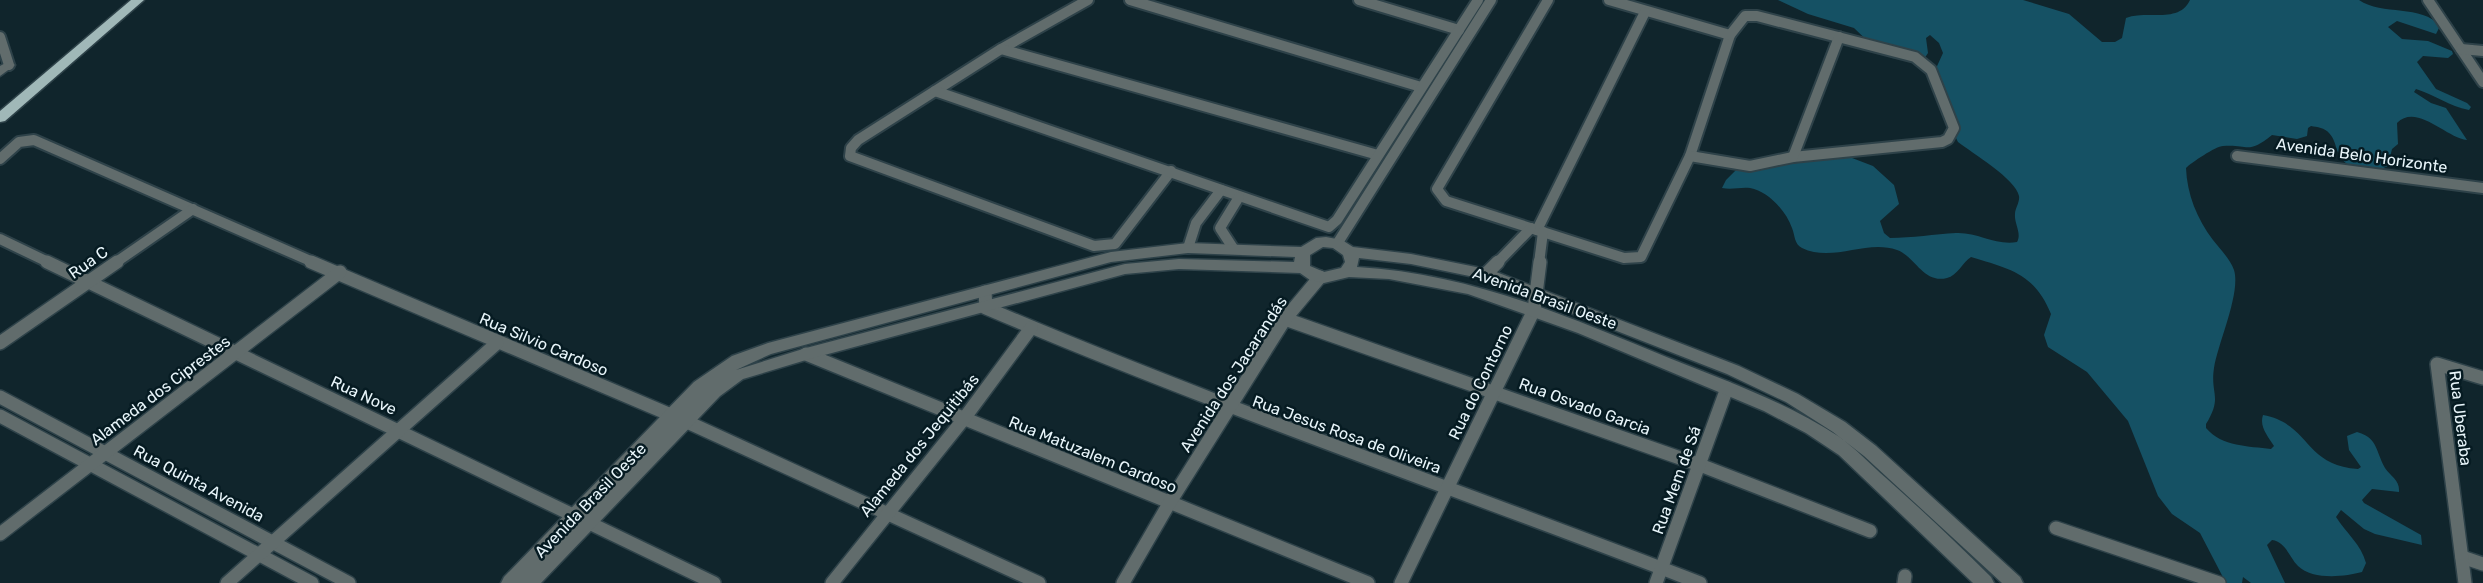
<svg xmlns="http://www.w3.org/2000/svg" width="2483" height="583" font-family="Rubik,sans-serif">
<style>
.forest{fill:#155164}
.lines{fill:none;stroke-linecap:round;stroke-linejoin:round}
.minor-far1-casing{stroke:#2e4249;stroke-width:14}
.minor-casing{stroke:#2e4249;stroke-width:16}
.tertiary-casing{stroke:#2e4249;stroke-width:3}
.primary-casing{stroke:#2e4249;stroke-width:3}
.minor-far1{stroke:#616c6c;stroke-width:10}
.minor{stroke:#616c6c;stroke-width:13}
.tertiary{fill:#616c6c;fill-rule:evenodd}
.primary{fill:#a0b8b8;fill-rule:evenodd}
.labels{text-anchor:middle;stroke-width:5;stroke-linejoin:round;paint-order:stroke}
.street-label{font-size:16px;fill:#e8f5fa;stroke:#061b22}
</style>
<rect width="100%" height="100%" fill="#10252c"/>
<!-- forest -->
<path class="forest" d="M1778 0H2023L2069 14 2102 42H2115L2122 38 2126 18C2147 10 2179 24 2190 0H2359C2382 16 2422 4 2440 26L2436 34 2397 21 2388 27 2402 39 2428 41 2452 51 2453 54 2448 58 2423 56 2417 62 2436 89 2467 103 2471 107 2469 110C2449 106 2435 95 2416 89L2414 92 2431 103 2446 108 2467 140C2446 138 2417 103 2397 123L2398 144 2392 149 2388 166C2370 175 2345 172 2337 150 2335 144 2334 138 2329 133 2325 128 2317 127 2311 126L2308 128 2307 136 2297 139 2272 135C2247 155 2249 144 2223 146 2216 146 2191 163 2186 168 2187 194 2197 219 2213 240 2220 249 2230 259 2234 270 2241 293 2218 343 2214 368 2210 395 2223 396 2206 424V428C2222 447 2249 446 2271 449L2274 446C2268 436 2259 427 2263 415 2311 424 2303 465 2358 469L2361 467 2349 450 2347 436 2357 432C2363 434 2369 436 2373 442 2378 449 2380 460 2385 468 2391 477 2400 480 2399 492L2372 489 2362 500 2364 503 2421 535 2422 545 2375 534 2364 529 2341 510 2336 517C2346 533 2361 544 2366 563L2362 572C2344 577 2312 580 2298 566 2289 557 2286 542 2272 540L2267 545 2285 583H2251L2243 577 2242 583H2226L2200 533 2172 514 2158 496 2128 421 2087 372 2048 347 2044 335 2051 314C2034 273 2010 269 1971 257 1963 262 1957 276 1947 278 1923 284 1915 256 1897 250 1866 239 1833 263 1802 248 1794 244 1795 235 1792 228 1786 211 1768 191 1750 188 1740 187 1732 190 1722 188L1726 180 1739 167 1815 149 1839 153 1873 166 1894 185 1899 204 1880 221 1884 233 1890 238C1912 238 1935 234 1956 233 1978 232 1996 246 2017 242 2022 233 2014 224 2015 214 2015 208 2020 202 2019 196 2016 179 1972 153 1958 142L1955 136 1933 75 1943 53 1939 43 1930 35 1926 38 1928 53 1924 59 1919 61 1892 58 1879 52 1854 28 1808 14Z"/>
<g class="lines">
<defs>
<g id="minor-far1">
<polyline points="1088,0 1001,49 858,140 851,148 850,156 1094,246 1115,244 1171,171"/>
<polyline points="1130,0 1421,87"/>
<polyline points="1359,0 1459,30"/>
<polyline points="1548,0 1437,189 1446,201 1624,258 1641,257 1690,156 1730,35"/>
<polyline points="1609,0 1730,35 1745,16 1757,16 1915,57 1931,70 1954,128 1948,139 1942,142 1793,157 1750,166 1690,156"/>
<polyline points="2428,0 2483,82"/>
<polyline points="0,37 9,65"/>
<polyline points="1001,49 1378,155"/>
<polyline points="2461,49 2483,51"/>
<polyline points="935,91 1329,227 1337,220 1478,0"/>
<polyline points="2237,156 2483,188"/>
<polyline points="1793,157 1839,37"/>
<polyline points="0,159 19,142 34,140 315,263"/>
<polyline points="1537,230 1645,12"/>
<polyline points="0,239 50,263"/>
<polyline points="1337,244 1491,0"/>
<polyline points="1188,248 1196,223 1221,190"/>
<polyline points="1233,248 1220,228 1239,197"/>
<polyline points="115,263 193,209"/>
<polyline points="1497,263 1531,228"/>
<polyline points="1539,263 1543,232"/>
</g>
<g id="minor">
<polyline points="47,262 714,583"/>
<polyline points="311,262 685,421 1039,583"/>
<polyline points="1486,274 1498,262"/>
<path d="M985 292 986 308C1221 408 1462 491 1700 583"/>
<polyline points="1285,319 1700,465 1870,531"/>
<polyline points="0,343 117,262"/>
<polyline points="806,354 1368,583"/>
<polyline points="0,397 349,583"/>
<polyline points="0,416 312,583"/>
<polyline points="2056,528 2219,583"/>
<polyline points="0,534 340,272"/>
<polyline points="2462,557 2483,564"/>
<polyline points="227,583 497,343"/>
<polyline points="832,583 963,420 1031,328"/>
<polyline points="1123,583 1170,502 1285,319 1320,277"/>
<polyline points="1401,583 1534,310 1540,262"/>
<polyline points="1656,583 1727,388"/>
<polyline points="1904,583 1905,576"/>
<polyline points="2465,583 2437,364 2483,378"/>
</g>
<g id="tertiary">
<polygon points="9,61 15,65 0,76 0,66"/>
<path d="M1326 237 1342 240 1353 247 1411 254 1491 270 1739 366 1798 394 1845 422 1876 446 2020 577 2023 583H2002L1864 456 1833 432 1786 402 1727 374 1484 279 1411 264 1359 258 1357 267C1468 273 1567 316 1669 358 1726 381 1786 402 1838 436 1855 448 1870 464 1886 478 1922 510 1957 543 1991 577L1994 583H1973L1839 455 1806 433 1764 411 1578 333 1468 294 1389 279 1349 277 1324 283 1310 280 1300 273 1179 269 1125 274 806 360 743 379 720 396 541 583H501L504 577 694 382 732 356 768 343 1111 252 1188 243 1301 247 1316 238ZM1323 247 1333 248 1343 255 1345 262 1341 268 1324 272 1310 266V255ZM1188 253 1295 257 1294 262 1179 259 1125 264 806 348 736 370 771 354 1111 262Z"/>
</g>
<polygon id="primary" points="131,0 144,0 5,121 0,122 0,111"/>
</defs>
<!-- minor-far1 casing -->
<use href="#minor-far1" class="minor-far1-casing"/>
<!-- minor casing -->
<use href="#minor" class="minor-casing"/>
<!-- tertiary casing -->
<use href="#tertiary" class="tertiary-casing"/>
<!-- primary casing -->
<use href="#primary" class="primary-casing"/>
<!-- minor-far1 -->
<use href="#minor-far1" class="minor-far1"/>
<!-- minor -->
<use href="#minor" class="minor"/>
<!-- tertiary -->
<use href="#tertiary" class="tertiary"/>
<!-- primary -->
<use href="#primary" class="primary"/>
</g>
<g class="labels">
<!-- street labels -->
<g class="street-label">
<text transform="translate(2362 155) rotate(8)" y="6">Avenida Belo Horizonte</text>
<text transform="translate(88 262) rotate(-35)" y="6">Rua C</text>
<text transform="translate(1545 298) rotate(20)" y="6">Avenida Brasil Oeste</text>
<text transform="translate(544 344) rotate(23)" y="6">Rua Silvio Cardoso</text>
<text transform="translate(1233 374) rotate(-57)" y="6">Avenida dos Jacarandás</text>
<text transform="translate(1480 382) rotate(-64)" y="6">Rua do Contorno</text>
<text transform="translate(160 390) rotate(-37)" y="6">Alameda dos Ciprestes</text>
<text transform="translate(364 395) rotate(25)" y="6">Rua Nove</text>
<text transform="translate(1585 406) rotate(20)" y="6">Rua Osvado Garcia</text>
<text transform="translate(2461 418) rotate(83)" y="6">Rua Uberaba</text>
<text transform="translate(1347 434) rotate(20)" y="6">Rua Jesus Rosa de Oliveira</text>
<text transform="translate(919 445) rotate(-51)" y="6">Alameda dos Jequitibás</text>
<text transform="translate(1093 454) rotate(22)" y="6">Rua Matuzalem Cardoso</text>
<text transform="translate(1676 480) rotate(-70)" y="6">Rua Mem de Sá</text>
<text transform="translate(199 483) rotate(28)" y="6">Rua Quinta Avenida</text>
<text transform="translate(590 500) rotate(-46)" y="6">Avenida Brasil Oeste</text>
</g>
</g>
</svg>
